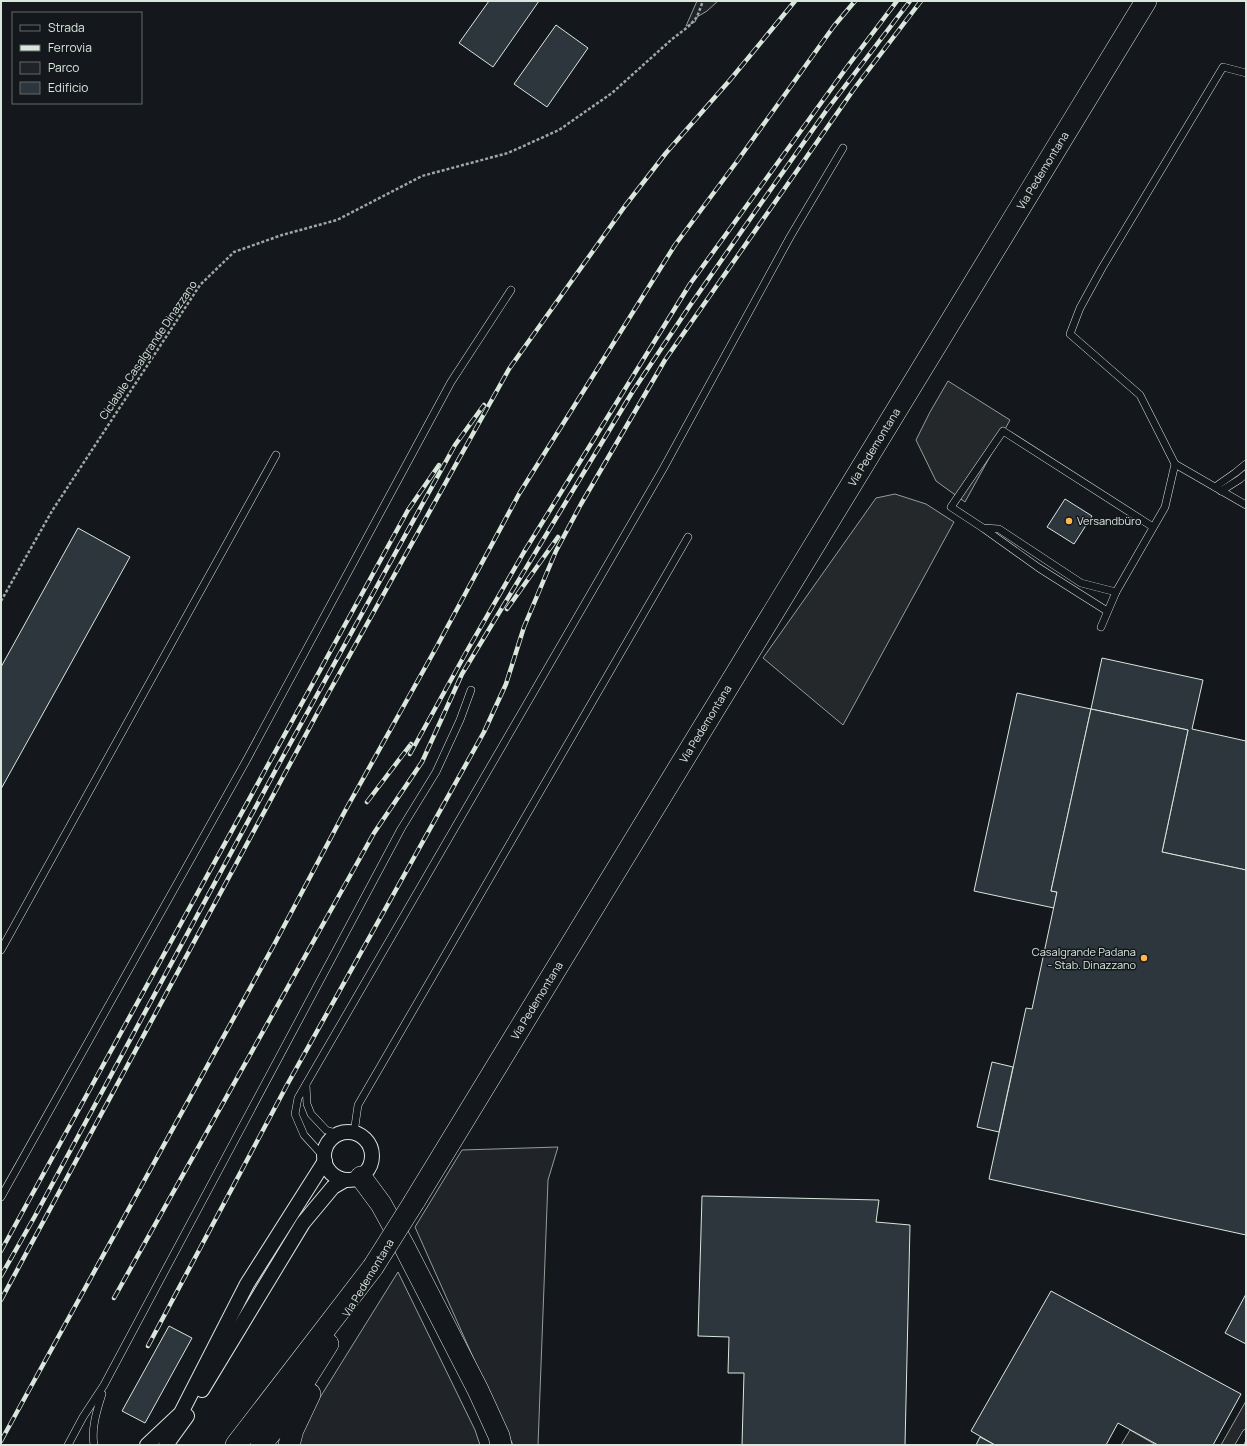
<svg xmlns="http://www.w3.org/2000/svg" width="1247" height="1446" font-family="Manrope,sans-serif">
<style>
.green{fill:#202428;stroke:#939e99}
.parking{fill:#24282b;stroke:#939e99}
.building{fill:#2c363c;stroke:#d8e6dc}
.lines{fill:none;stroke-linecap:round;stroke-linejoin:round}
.service-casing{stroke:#d8e6dc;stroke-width:8}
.minor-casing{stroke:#d8e6dc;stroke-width:16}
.primary-casing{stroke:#d8e6dc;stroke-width:22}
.path{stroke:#9da8a2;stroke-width:2.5;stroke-dasharray:3 2;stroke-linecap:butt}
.service{stroke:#14181c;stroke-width:7}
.minor{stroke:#14181c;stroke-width:14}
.primary{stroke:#14181c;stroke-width:21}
.rail-casing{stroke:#d8e6dc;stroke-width:4.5}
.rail{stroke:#14181c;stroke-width:3;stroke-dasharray:9;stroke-linecap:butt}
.primary-bridge-casing{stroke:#d8e6dc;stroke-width:22;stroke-linecap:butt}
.primary-bridge{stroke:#14181c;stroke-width:21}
.poi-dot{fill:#ffb74d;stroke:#14181c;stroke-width:1.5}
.labels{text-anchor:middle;stroke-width:3;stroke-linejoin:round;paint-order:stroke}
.street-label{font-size:11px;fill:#d8e6dc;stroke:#14181c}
.poi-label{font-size:11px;fill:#d8e6dc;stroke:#14181c;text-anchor:start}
</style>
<rect width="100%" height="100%" fill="#14181c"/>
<!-- green -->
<g class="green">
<polygon points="697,1 718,1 707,11 697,17 695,22 686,26"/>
<polygon points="558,1147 548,1180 538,1445 513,1445 485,1384 415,1227 462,1150"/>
<polygon points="398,1272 475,1430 480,1445 298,1445 301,1428"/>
</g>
<!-- parking -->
<g class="parking">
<polygon points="948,381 1010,420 965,502 936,481 916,440 930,412"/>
<polygon points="895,494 926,504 954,522 843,725 763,658 876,498"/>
<polygon points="1246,1401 1246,1445 1221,1445"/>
<polygon points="1130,1430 1156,1445 1121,1445"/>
</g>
<!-- building -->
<g class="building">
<polygon points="489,1 539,1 493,67 459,43"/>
<polygon points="556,25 588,48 547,107 514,84"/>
<polygon points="1065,499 1092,516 1074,544 1047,527"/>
<polygon points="78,528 130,557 1,789 1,667"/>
<polygon points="1102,658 1203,680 1192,729 1246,741 1246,870 1162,852 1188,730 1091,709"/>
<polygon points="1017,693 1091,709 1051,891 1057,892 1054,908 974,891"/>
<polygon points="1091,709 1188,730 1162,852 1246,870 1246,1235 989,1179 1026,1008 1032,1009 1057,892 1051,891"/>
<polygon points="992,1062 1013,1067 999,1132 977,1127"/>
<polygon points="702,1196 879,1200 876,1222 910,1225 905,1445 742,1445 744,1373 728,1373 729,1337 698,1336"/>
<polygon points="1051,1291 1241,1394 1213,1445 1158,1445 1118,1423 1106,1445 995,1445 971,1431"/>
<polygon points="1246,1294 1246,1344 1225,1333"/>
<polygon points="169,1326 192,1338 145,1423 122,1411"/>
<polygon points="980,1437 995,1445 976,1445"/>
</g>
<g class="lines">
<defs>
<g id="service">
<polyline points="1175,464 1140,395 1070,334 1080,308 1102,268 1223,67 1246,73"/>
<polyline points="1215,487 1235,473 1246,464"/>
<polyline points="1221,491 1240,479 1246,474"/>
<polyline points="983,528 1039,568 1107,611"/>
<polyline points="1116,592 1081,583 999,529 983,528 951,507 1003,431 1153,527"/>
<polyline points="1101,627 1116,592 1165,507 1175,464 1246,505"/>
<polyline points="1,950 276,455"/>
<polyline points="306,1085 307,1104 311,1114 326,1130 339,1134"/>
<polyline points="354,1133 358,1105 688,537"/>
<polyline points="324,1157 304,1135 295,1114 298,1098 663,469 790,237 843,148"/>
<polyline points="1,1197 246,761 451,382 511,290"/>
<polyline points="68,1445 83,1417 104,1385 401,829 436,772 460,720 471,690"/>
<path d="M94 1445C91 1428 97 1410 102 1394"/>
<polyline points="1239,1445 1246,1433"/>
</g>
<g id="minor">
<circle cx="348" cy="1156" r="24"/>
<polyline points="202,1390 303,1223 333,1187 345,1180"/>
<polyline points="147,1445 181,1413 247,1284 325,1161"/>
<polyline points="166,1445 187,1416"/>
</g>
<g id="primary">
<polyline points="361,1177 381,1204 404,1246 478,1390 499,1436 501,1445"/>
<path id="s1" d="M414 1202 1146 1"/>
<polyline points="236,1445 373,1267"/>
<polyline points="261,1445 277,1425 328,1344"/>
<polyline points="289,1445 293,1430 310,1394"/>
</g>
</defs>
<!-- service casing -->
<use href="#service" class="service-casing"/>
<!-- minor casing -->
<use href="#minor" class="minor-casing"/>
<!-- primary casing -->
<use href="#primary" class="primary-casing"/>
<!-- path -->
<polyline class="path" points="1,601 52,511 200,285 234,252 282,235 337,220 422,176 508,153 559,130 612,93 671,40 689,26 697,17 703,1"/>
<!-- service -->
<use href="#service" class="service"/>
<!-- minor -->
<use href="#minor" class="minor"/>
<!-- primary -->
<use href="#primary" class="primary"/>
<defs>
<g id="rail">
<polyline points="507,609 558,537"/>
<polyline points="410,754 468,649 524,552 690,284 847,67 897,1"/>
<polyline points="367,802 411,744"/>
<polyline points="1,1251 408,510 439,465"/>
<polyline points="1,1276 35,1216 280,762 455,445 484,405"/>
<polyline points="114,1298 374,833 422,762 462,674 633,391 689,307 757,209 826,111 910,1"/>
<polyline points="1,1300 318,712 509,369 625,206 666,153 730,80 795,1"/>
<polyline points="148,1346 287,1085 484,732 506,684 524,627 556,551 581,504 665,360 854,89 921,1"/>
<polyline points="1,1441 275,943 345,811 436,648 519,494 675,245 738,160 834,26 855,1"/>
</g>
</defs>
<!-- rail casing -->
<use href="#rail" class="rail-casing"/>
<!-- rail -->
<use href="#rail" class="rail"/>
<defs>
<polyline id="primary-bridge" points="373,1267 414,1202"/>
</defs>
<!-- primary-bridge casing -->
<use href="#primary-bridge" class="primary-bridge-casing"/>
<!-- primary-bridge -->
<use href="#primary-bridge" class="primary-bridge"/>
</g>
<!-- markers -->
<g class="poi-dot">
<circle cx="1069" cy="521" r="4"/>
<circle cx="1144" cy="958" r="4"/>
</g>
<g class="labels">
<!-- street labels -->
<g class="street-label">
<text dy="4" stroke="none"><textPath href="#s1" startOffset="1208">Via Pedemontana</textPath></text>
<text transform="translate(148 350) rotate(-56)" y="4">Ciclabile Casalgrande Dinazzano</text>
<text dy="4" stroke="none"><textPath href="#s1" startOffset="884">Via Pedemontana</textPath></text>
<text dy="4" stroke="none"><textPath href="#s1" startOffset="560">Via Pedemontana</textPath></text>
<text dy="4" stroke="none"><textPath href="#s1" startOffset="236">Via Pedemontana</textPath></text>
<text transform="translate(368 1278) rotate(-59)" y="4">Via Pedemontana</text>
</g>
<!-- poi labels -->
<g class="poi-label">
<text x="1077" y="525">Versandbüro</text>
<text x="1136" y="956" text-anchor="end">Casalgrande Padana<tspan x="1136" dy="13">- Stab. Dinazzano</tspan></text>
</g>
</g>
<!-- border -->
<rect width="1247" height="1446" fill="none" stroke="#d8e6dc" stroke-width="4"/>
<!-- legend -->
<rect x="12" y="12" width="130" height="92" fill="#14181c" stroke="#626a69"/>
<rect x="20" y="25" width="20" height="6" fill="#14181c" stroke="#626a69"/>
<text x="48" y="32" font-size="12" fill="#d8e6dc">Strada</text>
<rect x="20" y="45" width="20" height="6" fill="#d8e6dc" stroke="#626a69"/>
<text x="48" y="52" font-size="12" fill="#d8e6dc">Ferrovia</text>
<rect x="20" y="62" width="20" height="12" fill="#202428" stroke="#626a69"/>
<text x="48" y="72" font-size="12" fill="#d8e6dc">Parco</text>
<rect x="20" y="82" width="20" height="12" fill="#2c363c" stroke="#626a69"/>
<text x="48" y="92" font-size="12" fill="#d8e6dc">Edificio</text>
</svg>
